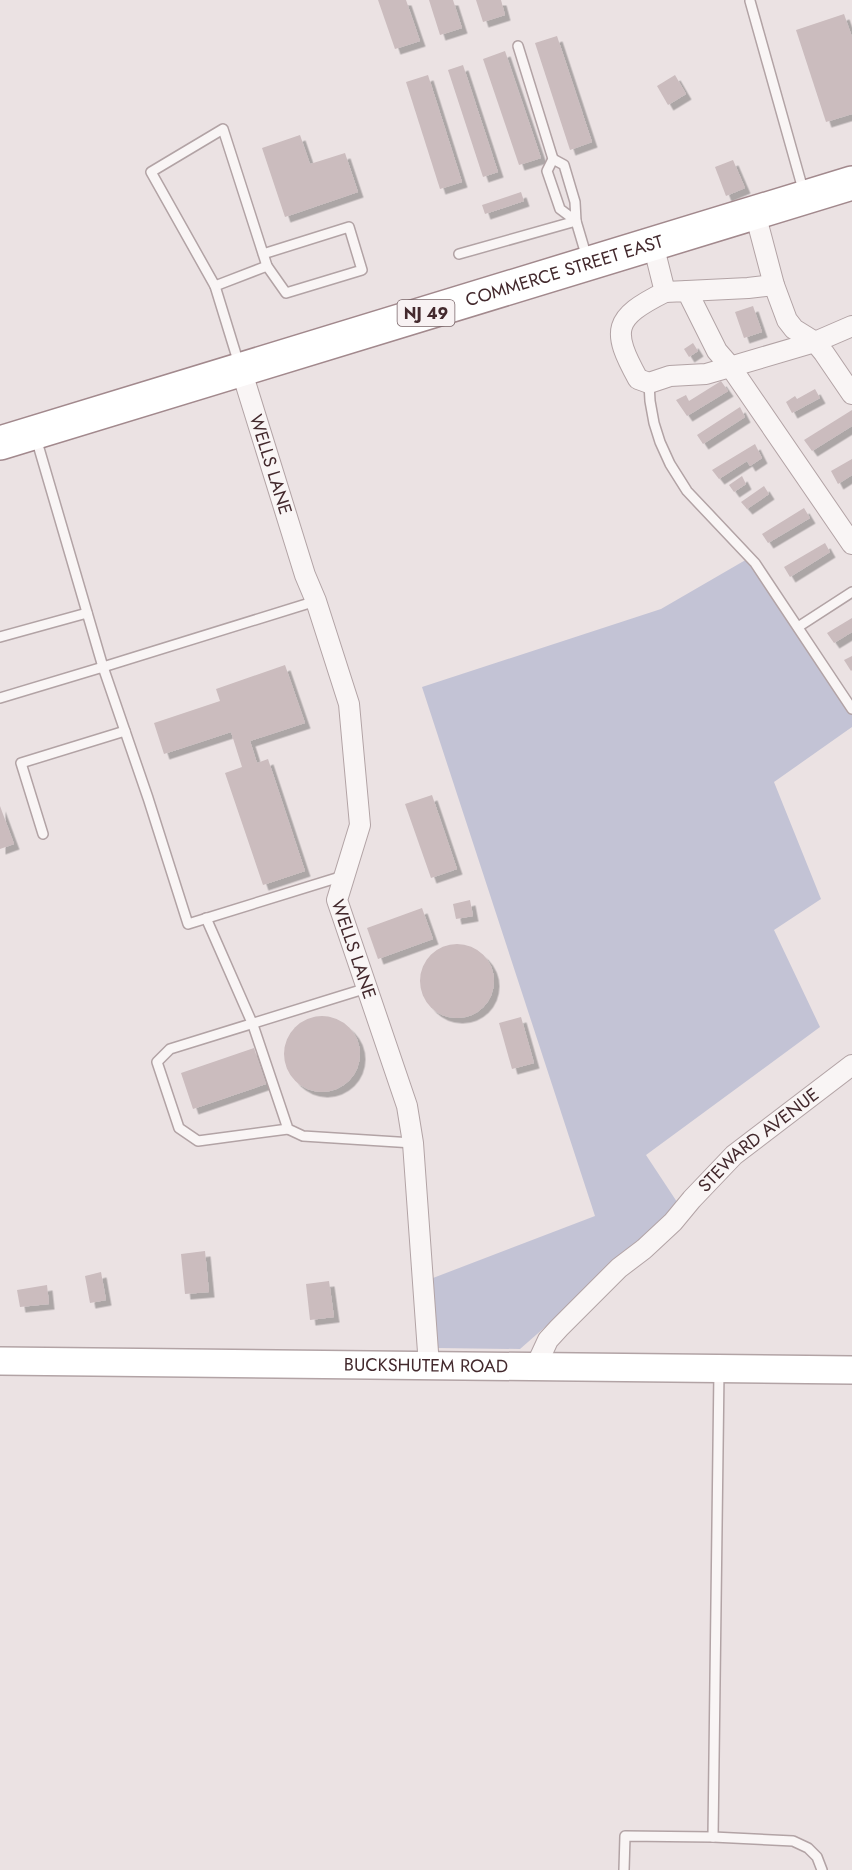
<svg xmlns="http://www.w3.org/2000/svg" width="852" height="1870" font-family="Jost,sans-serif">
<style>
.green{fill:#c3c3d5}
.building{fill:#cbbcbe;filter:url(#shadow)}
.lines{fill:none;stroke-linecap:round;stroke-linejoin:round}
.lane-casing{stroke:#b2a3a5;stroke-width:12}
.street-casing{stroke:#b2a3a5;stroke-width:22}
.secondary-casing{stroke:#b2a3a5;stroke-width:30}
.highway-casing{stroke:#a2898d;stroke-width:36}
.lane{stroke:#f9f5f5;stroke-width:9}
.street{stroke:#f9f5f5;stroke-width:20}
.secondary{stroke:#fff;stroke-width:27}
.highway{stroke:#fff;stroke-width:33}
.labels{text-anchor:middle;stroke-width:5;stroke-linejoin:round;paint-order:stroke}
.shield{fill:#f8f2f3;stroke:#796568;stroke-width:1.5}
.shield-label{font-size:16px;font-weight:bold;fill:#43292d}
.street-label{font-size:18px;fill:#43292d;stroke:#f8f2f3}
</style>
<defs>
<filter id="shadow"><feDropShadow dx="5.5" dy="5.5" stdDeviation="0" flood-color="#0004"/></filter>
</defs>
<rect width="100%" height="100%" fill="#ebe2e3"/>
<!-- green -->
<polygon class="green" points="749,558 852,711 852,727 774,782 821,899 774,930 820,1027 646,1155 681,1208 520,1349 437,1348 433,1278 595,1216 422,687 661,609"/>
<!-- building -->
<g class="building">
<polygon points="378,0 406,0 420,41 395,49"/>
<polygon points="429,0 453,0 462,28 440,35"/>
<polygon points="476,0 501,0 505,15 483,22"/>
<polygon points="844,14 852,37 852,114 826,122 796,30"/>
<polygon points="557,36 592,142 570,150 535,43"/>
<polygon points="505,51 541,158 519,165 483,59"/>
<polygon points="463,65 498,172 483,177 448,70"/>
<polygon points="428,75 462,182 440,189 406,82"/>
<polygon points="675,75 686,94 668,105 657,86"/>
<polygon points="300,135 310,164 345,153 358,192 285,217 262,148"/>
<polygon points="733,160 745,188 726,196 715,167"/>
<polygon points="521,192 524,201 485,214 482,205"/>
<polygon points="753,306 762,332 744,338 735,312"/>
<polygon points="693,343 698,351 689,357 684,349"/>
<polygon points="721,381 728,391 687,416 676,400 686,395 689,401"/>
<polygon points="815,389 820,398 792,413 786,402 795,396 797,399"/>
<polygon points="740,407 745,417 703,444 697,435"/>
<polygon points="852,410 852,426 812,451 804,440"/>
<polygon points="755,444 762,458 750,466 747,461 719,479 712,470"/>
<polygon points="852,459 852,475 838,484 831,471"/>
<polygon points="742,476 746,484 734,492 729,485"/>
<polygon points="764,486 769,494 747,509 741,502"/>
<polygon points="804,508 810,518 768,543 762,534"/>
<polygon points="825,543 830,552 790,577 784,567"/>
<polygon points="852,618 852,632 834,643 827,633"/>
<polygon points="852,656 852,670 851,671 844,660"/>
<polygon points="285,665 305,723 250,741 257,763 268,759 305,871 263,885 225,773 242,767 231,732 164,754 154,723 220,701 216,689"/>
<polygon points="432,795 457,869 431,878 405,804"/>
<polygon points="0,806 14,844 0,849"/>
<polygon points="470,900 473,916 456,919 453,904"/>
<polygon points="422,908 433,939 378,959 367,928"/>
<circle cx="457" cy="981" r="37"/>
<circle cx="322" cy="1054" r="38"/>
<polygon points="521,1017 534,1063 512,1069 499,1023"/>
<polygon points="254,1048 266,1084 193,1109 181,1073"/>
<polygon points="205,1251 209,1292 185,1294 181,1254"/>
<polygon points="101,1272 106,1300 90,1303 85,1276"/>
<polygon points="329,1281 334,1317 310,1320 306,1284"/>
<polygon points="47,1285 49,1304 20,1307 17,1290"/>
</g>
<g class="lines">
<defs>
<g id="lane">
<polyline points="750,1 804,193"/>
<polyline points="518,46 553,159"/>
<polygon points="553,159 564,165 575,202 576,221 560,209 547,171"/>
<polyline points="459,254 576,221 587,258"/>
<polyline points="215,286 267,266"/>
<polyline points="239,364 215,286 151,172 223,129 267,266 286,293 362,270 349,227 263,254"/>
<polyline points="649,383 650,401 654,423 660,442 670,464 687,491 755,563 852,709"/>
<polyline points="36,438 103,667 316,601"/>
<polyline points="798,627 852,592"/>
<polyline points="0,637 87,613"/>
<polyline points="0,698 103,667 148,798 188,924 343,876"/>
<polyline points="43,834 21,763 125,731"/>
<polyline points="206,918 253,1025 288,1129 303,1136 413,1143"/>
<polyline points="288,1129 198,1141 179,1128 157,1062 170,1049 367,988"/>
<polyline points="713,1837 719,1371"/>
<polyline points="624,1870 625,1836 713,1837 793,1841 808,1848 817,1857 822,1870"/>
</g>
<g id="street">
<polyline points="755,213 774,285 787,320 794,329 815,342 824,353 852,394"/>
<path d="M653 244 665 292C613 318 611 330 638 379L649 383 670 376 706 374 815 342 852 326"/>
<polyline points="687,291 748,288 774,285"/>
<polyline points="665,292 687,291 717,351 730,366 852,544"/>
<path id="s1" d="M241 369 305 575 316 601 349 704 360 825 337 900 407 1106 413 1143 429 1366"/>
<path id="s2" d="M535 1368 548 1340 559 1328 619 1268 644 1249 673 1222 692 1199 734 1155 852 1065"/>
</g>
<g id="secondary">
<path id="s3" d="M0 1361 852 1370"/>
</g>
<g id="highway">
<path id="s4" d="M0 443 852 183"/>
</g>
</defs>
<!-- lane casing -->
<use href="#lane" class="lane-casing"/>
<!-- street casing -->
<use href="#street" class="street-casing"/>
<!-- secondary casing -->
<use href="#secondary" class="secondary-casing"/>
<!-- highway casing -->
<use href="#highway" class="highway-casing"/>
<!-- lane -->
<use href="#lane" class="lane"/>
<!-- street -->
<use href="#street" class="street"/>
<!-- secondary -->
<use href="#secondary" class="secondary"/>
<!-- highway -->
<use href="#highway" class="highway"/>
</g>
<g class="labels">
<!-- shield labels -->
<rect class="shield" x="397.5" y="300" width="57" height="26" rx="4.5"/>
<g class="shield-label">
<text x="426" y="319">NJ 49</text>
</g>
<!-- street labels -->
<g class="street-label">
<text dy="6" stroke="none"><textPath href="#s4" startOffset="590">COMMERCE STREET EAST</textPath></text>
<text dy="6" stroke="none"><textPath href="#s1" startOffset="100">WELLS LANE</textPath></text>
<text dy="6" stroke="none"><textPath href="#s1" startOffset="604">WELLS LANE</textPath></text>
<text dy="6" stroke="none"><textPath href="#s2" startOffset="322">STEWARD AVENUE</textPath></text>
<text dy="6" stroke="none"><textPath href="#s3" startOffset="426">BUCKSHUTEM ROAD</textPath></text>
</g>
</g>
</svg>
